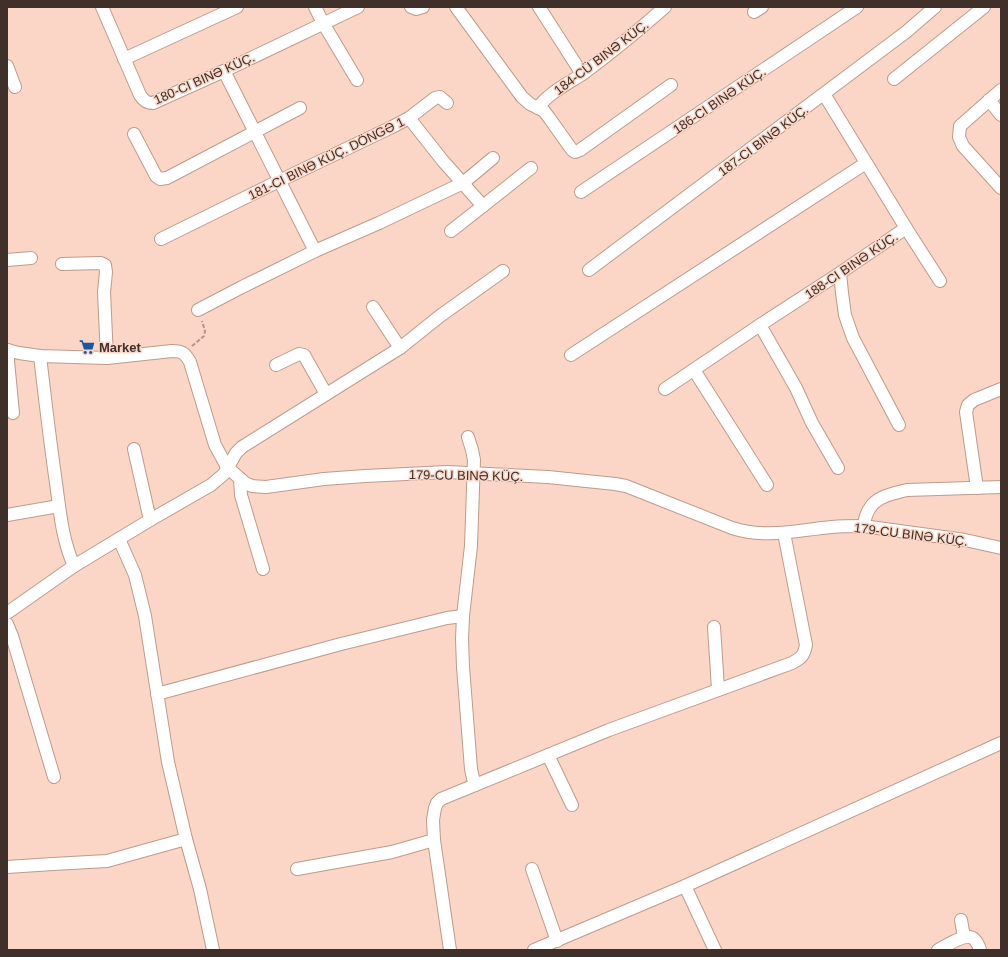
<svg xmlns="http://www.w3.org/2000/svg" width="1008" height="957" font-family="Arial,sans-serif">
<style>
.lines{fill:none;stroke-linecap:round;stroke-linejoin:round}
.minor-casing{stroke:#bf9b8c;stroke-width:14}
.path{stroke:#b29589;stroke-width:2;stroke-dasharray:4 2;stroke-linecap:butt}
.minor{stroke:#fff;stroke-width:12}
.labels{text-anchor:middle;stroke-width:3;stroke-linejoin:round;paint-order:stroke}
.street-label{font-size:13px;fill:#3f302a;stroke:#fbd5c5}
.poi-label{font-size:13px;font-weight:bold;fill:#3f302a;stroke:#fbd5c5;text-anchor:start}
</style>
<rect width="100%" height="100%" fill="#fbd5c5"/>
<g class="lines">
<defs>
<g id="minor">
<path d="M102 7 140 95C144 101 147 103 153 103L224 71 358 7"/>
<polyline points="315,7 323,23 357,80"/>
<polyline points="411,7 416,9 423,7"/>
<polyline points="456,7 522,97 530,104 544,111 550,119 572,150 575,152 580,150 671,85"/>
<polyline points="539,7 582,74"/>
<polyline points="754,12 762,7"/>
<polyline points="124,59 237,7"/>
<polyline points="7,66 15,87"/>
<polyline points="224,71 315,251"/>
<polyline points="894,79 984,7"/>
<polyline points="1001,90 960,126 959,137 963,146 1001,188"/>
<polyline points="989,100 1001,115"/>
<path d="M538 108C548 93 569 83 584 73 612 52 639 30 665 7"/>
<polyline points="409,118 435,98 440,97 447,103"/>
<polyline points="134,134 156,176 160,179 167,178 300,108"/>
<polyline points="581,192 857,7"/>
<polyline points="906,228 940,281"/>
<polyline points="451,231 531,168"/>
<polyline points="161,239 279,181 392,127 409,118 443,161 483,206"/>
<polyline points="7,260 31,258"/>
<polyline points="62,264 101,263 105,265 106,272 104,292 107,358"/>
<polyline points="589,270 906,32 935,7"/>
<polyline points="840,273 842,293 845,315 853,338 899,425"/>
<polyline points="373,307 400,348"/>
<polyline points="198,310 242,287 315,251 379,223 463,183 493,158"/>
<polyline points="760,325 796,388 812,423 838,468"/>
<path d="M7 350 19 353 40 356 107 358 172 351C182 351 185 353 190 362L215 445 227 467 245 483 252 486 266 487 324 479 365 476 447 472 548 477 615 484 626 486 732 528C767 539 797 530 832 527 842 526 852 526 863 526L965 540 1001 548"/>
<polyline points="8,350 8,361 13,413"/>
<polyline points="571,355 866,163"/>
<path d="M40 356C45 399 50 441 56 483 60 512 62 539 74 566"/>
<polyline points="276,365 299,354 304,355 326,394"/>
<polyline points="694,370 767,485"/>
<polyline points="665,389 760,325 840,273 906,228 824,94"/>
<polyline points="468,437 472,450 474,460 471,546 463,616 462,639 463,667 471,769 473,778 475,785"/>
<polyline points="134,449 150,520"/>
<polyline points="240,479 241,495 263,569"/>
<polyline points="977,488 966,412 968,405 974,400 1001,389"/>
<polyline points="7,515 59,506"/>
<path d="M863 526C865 520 866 513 870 508 877 496 895 493 907 490L1001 487"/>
<polyline points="119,539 135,575 145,616 168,762 186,839 200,889 213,950"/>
<polyline points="7,613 74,566 150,520 211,485 224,474 236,453 242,447 400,348 440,316 503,271"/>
<polyline points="7,624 12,636 54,777"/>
<polyline points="714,627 718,689"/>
<polyline points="157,694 341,644 447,618 463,616"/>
<polyline points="548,755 572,805"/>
<polyline points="7,867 53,864 107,861 186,839"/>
<polyline points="297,869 392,852 434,840"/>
<polyline points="532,869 557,941"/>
<polyline points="685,886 715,950"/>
<polyline points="961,920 964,937"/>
<path d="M450 950 434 840 433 820 435 808 437 803 441 799 609 730 792 663C801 658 804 656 806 645L784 533"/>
<polyline points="534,950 685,886 1001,743"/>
<path d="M938 950C946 946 966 932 974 939 977 942 979 946 980 950"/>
</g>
</defs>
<!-- minor casing -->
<use href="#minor" class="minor-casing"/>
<!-- path -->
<polyline class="path" points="192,346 204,336 205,331 202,321"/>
<!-- minor -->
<use href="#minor" class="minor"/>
</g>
<!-- icons -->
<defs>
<symbol id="supermarket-bare" viewBox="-9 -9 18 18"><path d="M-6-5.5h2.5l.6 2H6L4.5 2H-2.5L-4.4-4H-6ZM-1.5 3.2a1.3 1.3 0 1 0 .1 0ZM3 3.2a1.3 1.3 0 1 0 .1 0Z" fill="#1559a9" stroke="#fbd5c5" stroke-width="2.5" paint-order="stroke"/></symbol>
</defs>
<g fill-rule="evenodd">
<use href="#supermarket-bare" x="76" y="336" width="22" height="22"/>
</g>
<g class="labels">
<!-- street labels -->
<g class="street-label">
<text transform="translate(601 57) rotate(-37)" y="5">184-CÜ BINƏ KÜÇ.</text>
<text transform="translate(204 78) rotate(-24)" y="5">180-CI BINƏ KÜÇ.</text>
<text transform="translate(719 100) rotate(-34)" y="5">186-CI BINƏ KÜÇ.</text>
<text transform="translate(763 140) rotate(-37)" y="5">187-CI BINƏ KÜÇ.</text>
<text transform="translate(326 158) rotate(-26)" y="5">181-CI BINƏ KÜÇ. DÖNGƏ 1</text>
<text transform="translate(851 265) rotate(-34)" y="5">188-CI BINƏ KÜÇ.</text>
<text transform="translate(466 475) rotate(1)" y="5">179-CU BINƏ KÜÇ.</text>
<text transform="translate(911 534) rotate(7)" y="5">179-CU BINƏ KÜÇ.</text>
</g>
<!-- poi labels -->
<g class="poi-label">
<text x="99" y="352">Market</text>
</g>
</g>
<!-- border -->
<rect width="1008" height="957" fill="none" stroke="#3f302a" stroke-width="16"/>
</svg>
